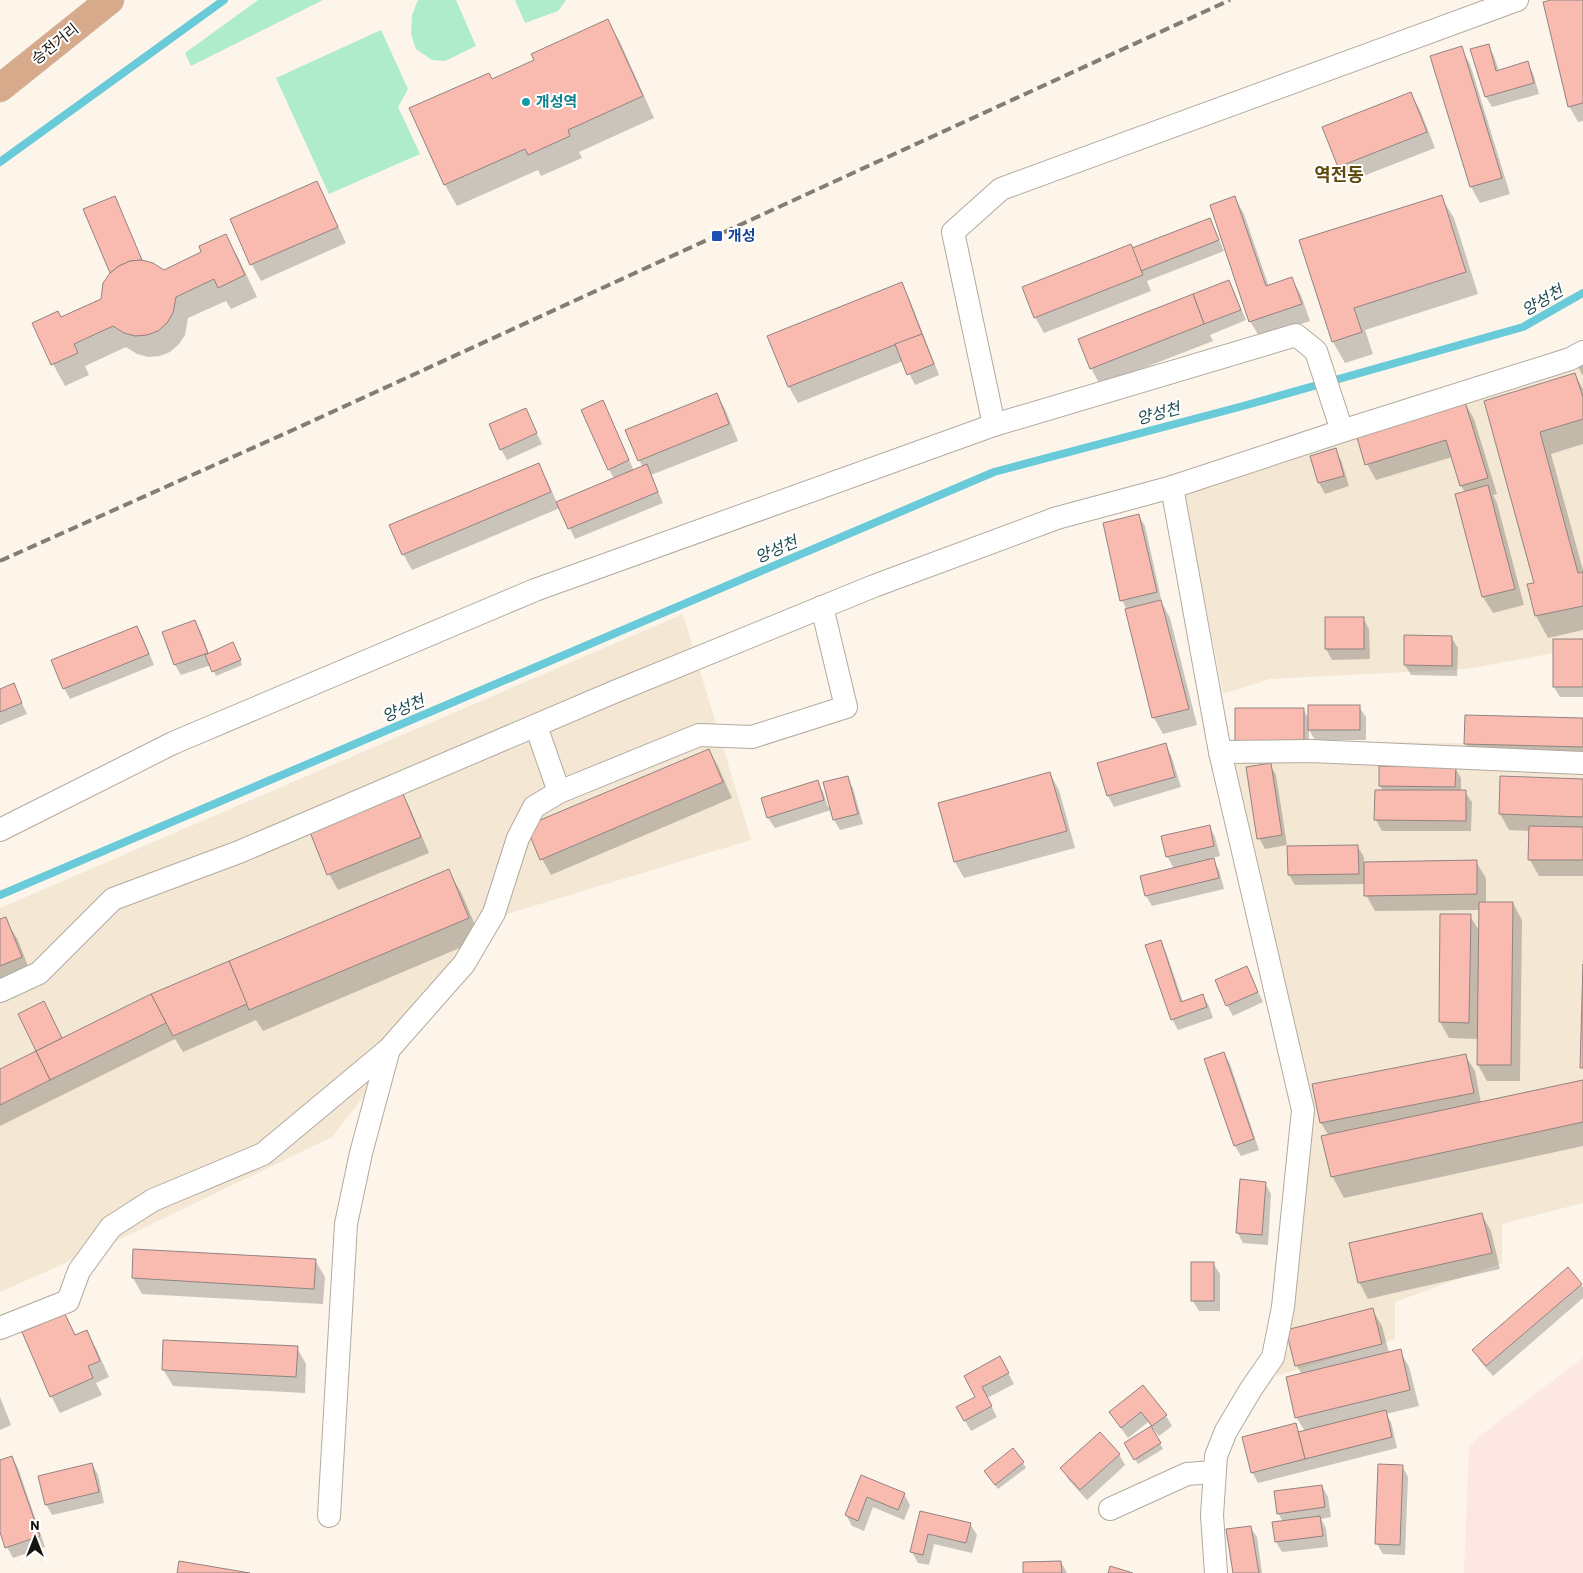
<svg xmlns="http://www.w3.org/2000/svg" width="1583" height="1573" font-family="Barlow,'Noto Sans KR',sans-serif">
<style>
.built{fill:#f4e8d5}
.education{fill:#fde7e4}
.green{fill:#aeeccc}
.shadow{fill:#0003}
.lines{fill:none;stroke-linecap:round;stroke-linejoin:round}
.stream{stroke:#69cad9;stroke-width:8}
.building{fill:#f9bab0;stroke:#928381}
.minor-casing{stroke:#b2aa9f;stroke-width:24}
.primary-casing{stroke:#d5d5d4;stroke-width:29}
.minor{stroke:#fff;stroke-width:22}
.primary{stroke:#d7aa8b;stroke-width:28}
.rail{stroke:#827e76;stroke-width:4;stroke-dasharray:10 5;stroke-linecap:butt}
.culture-dot{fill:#0f9aa8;stroke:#fff;stroke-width:2}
.transit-dot{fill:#1a4fb4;stroke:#fff;stroke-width:2}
.labels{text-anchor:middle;stroke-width:4;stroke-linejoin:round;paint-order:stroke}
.street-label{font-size:15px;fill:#161410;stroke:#fff}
.culture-label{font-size:15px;font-weight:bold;fill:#0d838f;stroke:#fff;text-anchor:start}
.transit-label{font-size:15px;font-weight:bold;fill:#164399;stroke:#fff;text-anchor:start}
.water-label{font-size:16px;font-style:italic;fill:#1d4a50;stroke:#fff}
.quarter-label{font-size:18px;font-weight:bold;fill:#60490c;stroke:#fff}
</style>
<rect width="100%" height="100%" fill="#fdf5ea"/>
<!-- built -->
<g class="built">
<polygon points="1583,359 1583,648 1466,669 1270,679 1223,694 1184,494"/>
<polygon points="683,614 751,840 507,914 332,1137 127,1236 0,1292 0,908"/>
<polygon points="1225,740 1449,743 1583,746 1583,1203 1502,1224 1502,1263 1395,1302 1395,1339 1276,1376 1308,1109"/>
</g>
<!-- education -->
<polygon class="education" points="1583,1358 1583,1573 1464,1573 1469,1447 1481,1435"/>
<!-- green -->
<g class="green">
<polygon points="258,0 323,0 191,66 185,53"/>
<polygon points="418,0 456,0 476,46 445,61 432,60 416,49 411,34 412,15"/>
<polygon points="515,0 566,0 558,11 525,23"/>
<polygon points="381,30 408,89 398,107 420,154 329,194 276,78"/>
</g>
<!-- shadow -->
<g class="shadow">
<polygon points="1555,0 1583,0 1583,121 1578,122 1569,106"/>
<polygon points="608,21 620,42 654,118 579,152 582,158 541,176 538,170 457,206 445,185 411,109 492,80 536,61"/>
<polygon points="1488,45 1494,56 1499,71 1527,63 1533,73 1539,94 1492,107 1486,97 1472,50"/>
<polygon points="1461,48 1470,64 1510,194 1480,203 1471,187 1431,57"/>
<polygon points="1411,94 1420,110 1435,148 1348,182 1339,166"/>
<polygon points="316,182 325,198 346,243 261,281 252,265 232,220"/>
<polygon points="1441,197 1454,218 1478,294 1365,330 1373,354 1345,363 1333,342 1301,241"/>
<polygon points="1235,198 1244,214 1269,287 1292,279 1301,295 1310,321 1260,338 1250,321"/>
<polygon points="1209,219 1215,230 1224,251 1147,281 1151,291 1044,333 1035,317"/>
<polygon points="225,235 238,257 257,297 231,309 226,301 188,318 185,335 179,344 170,352 160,356 148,357 137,354 126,347 85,366 89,375 65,386 53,364 61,318 102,300 142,262 164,271 203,253"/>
<polygon points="1228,281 1234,292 1246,320 1210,335 1213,341 1100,385 1091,368"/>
<polygon points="901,283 910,300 939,375 915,385 903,361 798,403 789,387"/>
<polygon points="1583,365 1583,376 1578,367"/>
<polygon points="1575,374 1583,389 1583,444 1551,454 1583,570 1583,630 1548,638 1536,616 1529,585 1535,584 1485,402"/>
<polygon points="717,395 726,411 738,441 651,475 663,503 575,539 560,508 412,570 403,554 538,464 547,480 557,503 614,479 609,469 602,401 608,412 634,471 643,467 639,460"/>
<polygon points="1465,403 1474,419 1497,494 1493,495 1497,503 1524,605 1493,613 1483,597 1457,494 1465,492 1461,486 1452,457 1376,480 1367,464"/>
<polygon points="525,409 542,444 507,460 501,449"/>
<polygon points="1335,449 1341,460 1349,486 1325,494 1319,483 1311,457"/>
<polygon points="1139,516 1145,526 1162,603 1170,618 1197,725 1163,734 1154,718 1127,610 1122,600"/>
<polygon points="1326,618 1363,618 1369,629 1370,659 1332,660 1326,649"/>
<polygon points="195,622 201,632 209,654 236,649 242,665 216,676 211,665 181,675 175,665 164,633"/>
<polygon points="137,627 143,638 154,665 70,699 64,688"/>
<polygon points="1451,637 1458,648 1457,676 1411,675 1405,665"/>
<polygon points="1583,641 1583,697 1560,697 1554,687"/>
<polygon points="13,684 27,714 0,725 0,690"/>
<polygon points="1359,707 1366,717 1366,740 1315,740 1309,730 1309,750 1242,751 1303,709 1309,719"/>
<polygon points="1583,719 1583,763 1475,760 1466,744"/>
<polygon points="1165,745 1171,755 1181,787 1114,807 1108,796 1099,764"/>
<polygon points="709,750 718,766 732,798 551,875 542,859"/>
<polygon points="1270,765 1276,775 1287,845 1265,849 1259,838"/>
<polygon points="1455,768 1461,778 1461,792 1465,792 1472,802 1471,831 1382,831 1376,820 1383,791 1380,786"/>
<polygon points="1050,774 1059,790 1075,848 964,878 955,862"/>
<polygon points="847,778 853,788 863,824 840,830 834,820 831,810 775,828 768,818 762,799 817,781 823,792 828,807 831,807"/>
<polygon points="1583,780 1583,876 1539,876 1530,860 1530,831 1509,830 1500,814"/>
<polygon points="400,790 409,806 429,853 338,890 329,874"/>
<polygon points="1209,826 1215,837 1220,856 1212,858 1219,870 1224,889 1152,906 1146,896 1174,869 1167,856"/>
<polygon points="1358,847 1364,857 1364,863 1476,862 1486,878 1486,903 1513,903 1522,920 1520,1081 1487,1081 1478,1065 1478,1039 1449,1038 1440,1022 1470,916 1480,932 1480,910 1375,911 1366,895 1365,884 1295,885 1289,875"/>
<polygon points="448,871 461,892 481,939 263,1031 256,1020 183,1052 175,1039 0,1126 0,1070 37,1052 19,1015 50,1013 62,1039 151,995"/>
<polygon points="5,919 18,940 33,979 0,992 0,921"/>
<polygon points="1160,942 1166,952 1183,1002 1203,996 1209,1006 1213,1018 1178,1030 1172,1019"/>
<polygon points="1252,979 1263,1002 1233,1016 1227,1005"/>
<polygon points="1224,1053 1230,1064 1259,1150 1241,1156 1235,1146"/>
<polygon points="1465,1055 1475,1071 1481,1103 1583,1081 1583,1146 1344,1198 1332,1176 1329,1136 1321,1123"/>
<polygon points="1265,1183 1271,1194 1268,1245 1243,1243 1237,1232"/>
<polygon points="1482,1215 1491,1231 1500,1269 1368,1299 1359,1282"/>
<polygon points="315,1260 325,1277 323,1304 142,1294 133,1278"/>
<polygon points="1213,1263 1220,1274 1220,1311 1199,1311 1193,1301"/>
<polygon points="1581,1285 1583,1288 1583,1298 1493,1376 1480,1361 1474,1350"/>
<polygon points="1372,1309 1382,1326 1389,1353 1400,1351 1409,1367 1419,1406 1386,1414 1391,1422 1397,1448 1258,1483 1252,1472 1295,1425 1300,1433 1305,1431 1296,1417 1302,1374 1296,1365"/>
<polygon points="65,1315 76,1336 87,1332 96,1348 109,1377 96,1383 102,1395 60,1413 51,1396"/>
<polygon points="297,1348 306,1364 305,1393 173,1386 163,1369"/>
<polygon points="1006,1369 1014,1384 987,1398 997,1417 971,1431 965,1421 976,1397 965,1377"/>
<polygon points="1143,1387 1166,1416 1172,1426 1159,1436 1148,1422 1128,1438 1110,1412"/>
<polygon points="0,1397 11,1425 0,1430"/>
<polygon points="1151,1428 1163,1449 1138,1464 1126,1444"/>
<polygon points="1119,1454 1125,1465 1087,1500 1068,1479 1062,1469"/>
<polygon points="12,1457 18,1468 45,1547 13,1558 7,1547 0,1528 0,1461"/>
<polygon points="1023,1463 1026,1468 998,1489 985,1472"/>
<polygon points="92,1464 98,1475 104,1503 52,1515 46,1504"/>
<polygon points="1402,1466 1408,1477 1405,1555 1383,1554 1377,1544"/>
<polygon points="862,1477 904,1494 910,1505 904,1520 873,1507 864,1531 852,1526 846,1515"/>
<polygon points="1322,1486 1328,1497 1331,1517 1321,1519 1326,1528 1328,1547 1282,1552 1276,1542 1283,1522 1278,1513"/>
<polygon points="921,1512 970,1524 977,1535 972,1553 934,1544 929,1565 918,1563 912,1552"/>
<polygon points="1250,1527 1257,1537 1262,1573 1234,1573"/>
<polygon points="1061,1562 1067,1573 1025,1573"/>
</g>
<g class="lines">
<!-- stream -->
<g class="stream">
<polyline points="0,162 224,0"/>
<polyline points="0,895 994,472 1243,406 1523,327 1583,293"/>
</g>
</g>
<!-- building -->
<g class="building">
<polygon points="1551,0 1583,0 1583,103 1568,107 1543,2"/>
<polygon points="608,19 643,96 568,130 570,136 528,155 525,149 444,185 409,108 489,73 492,79 512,70 534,60 531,54"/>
<polygon points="1489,44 1496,71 1528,61 1534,83 1485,97 1470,49"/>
<polygon points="1462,46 1502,178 1470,187 1430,56"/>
<polygon points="1411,92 1427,132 1338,167 1322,127"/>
<polygon points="317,181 338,227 250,265 230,219"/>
<polygon points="1442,195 1466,272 1354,308 1362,332 1332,342 1299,240"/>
<polygon points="115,196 142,260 130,261 119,266 110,273 83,209"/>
<polygon points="1235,196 1266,286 1292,277 1302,304 1249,322 1210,205"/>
<polygon points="1210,218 1219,240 1141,271 1132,248"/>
<polygon points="226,234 245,275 218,288 214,279 176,297 173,313 167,323 158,331 147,335 135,336 124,333 113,326 74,344 78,353 51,365 32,323 58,311 61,317 101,299 103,283 110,273 119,266 130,261 142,260 153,263 164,270 201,252 199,246"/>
<polygon points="1131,244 1143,275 1034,318 1022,287"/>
<polygon points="1229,280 1241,310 1204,324 1193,294"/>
<polygon points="902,282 922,334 788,387 767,336"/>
<polygon points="1193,294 1204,324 1090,369 1078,339"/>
<polygon points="922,334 934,364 907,375 895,344"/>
<polygon points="1575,373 1583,397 1583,419 1540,432 1578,573 1583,572 1583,606 1535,616 1527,584 1534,583 1484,401"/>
<polygon points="717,393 729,424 638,461 625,430"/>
<polygon points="603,400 629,460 608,470 581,410"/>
<polygon points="1465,402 1488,478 1460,486 1446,440 1365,465 1356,434"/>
<polygon points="526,408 537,433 500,450 489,424"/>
<polygon points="1336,448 1344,476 1318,483 1310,456"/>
<polygon points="539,463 551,492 402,555 389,525"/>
<polygon points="647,464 658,492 568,529 556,502"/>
<polygon points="1488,485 1515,589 1482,597 1455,494"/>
<polygon points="1139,514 1157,592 1120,601 1103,523"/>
<polygon points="1161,600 1189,709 1152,718 1125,609"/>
<rect x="1325" y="617" width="39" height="32"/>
<polygon points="195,620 208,653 174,665 162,632"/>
<polygon points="137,626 149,654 63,689 51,660"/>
<polygon points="1404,635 1452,636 1452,666 1404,665"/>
<rect x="1553" y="639" width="30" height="48"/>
<polygon points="233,642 241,660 212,672 205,655"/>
<polygon points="14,683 22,703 0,712 0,689"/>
<rect x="1308" y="705" width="52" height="25"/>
<polygon points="1235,708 1304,708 1304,740 1235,741"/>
<polygon points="1465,715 1583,718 1583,747 1464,744"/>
<polygon points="1166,743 1175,777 1107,796 1097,763"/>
<polygon points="709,749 723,782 540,860 526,826"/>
<polygon points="1271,763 1282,835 1257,839 1246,767"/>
<polygon points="1379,766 1456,767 1455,787 1379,786"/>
<polygon points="1050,772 1067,831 954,862 938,803"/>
<polygon points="848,776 858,814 833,820 823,782"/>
<polygon points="1500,776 1583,779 1583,817 1499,814"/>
<polygon points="818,780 824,800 767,818 761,798"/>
<polygon points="401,789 421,837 327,875 308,827"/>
<polygon points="1375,790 1466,790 1466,821 1374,820"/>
<polygon points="1210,825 1214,846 1166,857 1161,836"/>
<polygon points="1529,826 1583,827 1583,860 1528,860"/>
<polygon points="1358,845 1359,874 1288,875 1287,846"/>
<polygon points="1214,858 1219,878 1145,896 1140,876"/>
<polygon points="1477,860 1477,894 1364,896 1364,862"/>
<polygon points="449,869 469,918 249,1010 229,961"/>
<polygon points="1479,902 1513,902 1511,1065 1477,1065"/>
<polygon points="1440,914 1471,914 1469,1023 1439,1022"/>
<polygon points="6,917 22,957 0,966 0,919"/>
<polygon points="1161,940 1181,1002 1203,994 1207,1007 1171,1020 1145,945"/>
<polygon points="229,961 247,1004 173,1036 151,994"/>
<polygon points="1583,964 1583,1068 1580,1068"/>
<polygon points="1247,966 1258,992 1226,1006 1215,980"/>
<polygon points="151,994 166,1023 50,1080 36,1051"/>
<polygon points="44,1001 62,1038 36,1051 18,1014"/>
<polygon points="36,1051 50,1080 0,1105 0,1069"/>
<polygon points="1224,1052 1254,1139 1234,1146 1204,1059"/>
<polygon points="1466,1054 1474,1093 1320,1123 1312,1084"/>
<polygon points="1583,1080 1583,1122 1331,1177 1321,1136"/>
<polygon points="1240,1179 1266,1182 1262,1235 1236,1233"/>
<polygon points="1482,1213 1492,1253 1358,1283 1349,1243"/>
<polygon points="133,1249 316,1259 314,1289 132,1278"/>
<rect x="1191" y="1262" width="23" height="39"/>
<polygon points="1568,1267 1582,1284 1486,1366 1472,1350"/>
<polygon points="1373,1308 1382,1344 1295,1366 1286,1330"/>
<polygon points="65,1314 75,1335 87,1330 100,1361 88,1366 93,1378 50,1397 22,1332"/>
<polygon points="163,1340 298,1346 296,1377 162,1370"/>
<polygon points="1401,1349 1410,1390 1295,1418 1286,1377"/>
<polygon points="1000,1356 1009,1373 982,1387 992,1406 964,1421 956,1407 975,1397 964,1376"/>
<polygon points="1143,1385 1167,1415 1152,1426 1141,1412 1121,1428 1109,1412"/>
<polygon points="1386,1410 1392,1437 1305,1459 1298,1432"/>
<polygon points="1296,1423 1305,1459 1251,1473 1242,1437"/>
<polygon points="1151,1426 1161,1443 1134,1460 1124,1443"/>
<polygon points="1100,1432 1120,1454 1080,1490 1060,1468"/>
<polygon points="1013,1448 1024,1462 995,1485 984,1471"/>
<polygon points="12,1456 40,1536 5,1548 0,1532 0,1460"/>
<polygon points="92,1463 99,1492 45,1505 38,1476"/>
<polygon points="1378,1464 1403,1465 1400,1545 1375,1544"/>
<polygon points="861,1475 905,1493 898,1510 867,1497 858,1521 845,1515"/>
<polygon points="1322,1485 1325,1507 1277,1514 1274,1491"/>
<polygon points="920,1511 971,1523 966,1543 928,1534 923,1555 910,1552"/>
<polygon points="1320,1516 1323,1536 1275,1542 1272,1522"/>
<polygon points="1251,1526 1259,1573 1233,1573 1226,1529"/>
<polygon points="179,1561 250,1573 177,1573"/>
<polygon points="1061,1561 1062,1573 1023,1573 1023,1562"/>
<polygon points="1110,1566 1133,1573 1108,1573"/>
</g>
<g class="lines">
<defs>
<g id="minor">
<polyline points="994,425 953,232 1001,189 1517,0"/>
<polyline points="1172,487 1220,752 1303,1110 1283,1307 1273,1357 1251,1389 1226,1431 1216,1456 1212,1515 1216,1573"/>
<polyline points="536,726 559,792"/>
<polyline points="1220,752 1311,751 1583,763"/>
<polyline points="0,830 173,743 535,590 994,425 1296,335 1316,351 1342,431"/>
<polyline points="0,991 39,973 113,899 239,852 614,692 874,586 1057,518 1172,487 1342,431 1570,359 1583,352"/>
<polyline points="0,1328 68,1301 79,1271 111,1227 153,1200 263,1154 389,1049 464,964 494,913 518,838 534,807 559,792 699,735 752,737 846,707 822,607"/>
<polyline points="1110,1509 1187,1474 1213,1472"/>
<polyline points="329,1516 346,1224 361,1153 389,1049"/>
</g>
<polyline id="primary" points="0,88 110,0"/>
</defs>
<!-- minor casing -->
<use href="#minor" class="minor-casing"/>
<!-- primary casing -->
<use href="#primary" class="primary-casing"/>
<!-- minor -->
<use href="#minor" class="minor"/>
<!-- primary -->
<use href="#primary" class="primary"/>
<!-- rail -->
<polyline class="rail" points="0,561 295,429 1230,0"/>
</g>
<!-- markers -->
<circle class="culture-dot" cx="526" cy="102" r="5"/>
<rect class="transit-dot" x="711" y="230" width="12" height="12" rx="2.5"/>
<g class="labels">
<!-- street labels -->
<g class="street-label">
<text transform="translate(55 44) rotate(-39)" y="5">승전거리</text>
</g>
<!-- culture labels -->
<g class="culture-label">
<text x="536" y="107">개성역</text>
</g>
<!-- transit labels -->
<g class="transit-label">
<text x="728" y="241">개성</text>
</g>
<!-- water labels -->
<g class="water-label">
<text transform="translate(1542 300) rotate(-30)" y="6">양성천</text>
<text transform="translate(1158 413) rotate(-15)" y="6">양성천</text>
<text transform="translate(776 549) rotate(-23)" y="6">양성천</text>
<text transform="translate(403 708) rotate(-23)" y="6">양성천</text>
</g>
<!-- quarter labels -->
<g class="quarter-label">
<text x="1339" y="181">역전동</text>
</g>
</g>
<!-- north arrow -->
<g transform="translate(35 1538)" stroke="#ffffff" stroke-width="4" paint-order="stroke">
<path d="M0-4L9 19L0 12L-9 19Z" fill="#161410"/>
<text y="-8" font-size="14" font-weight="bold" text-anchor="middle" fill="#161410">N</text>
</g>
</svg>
